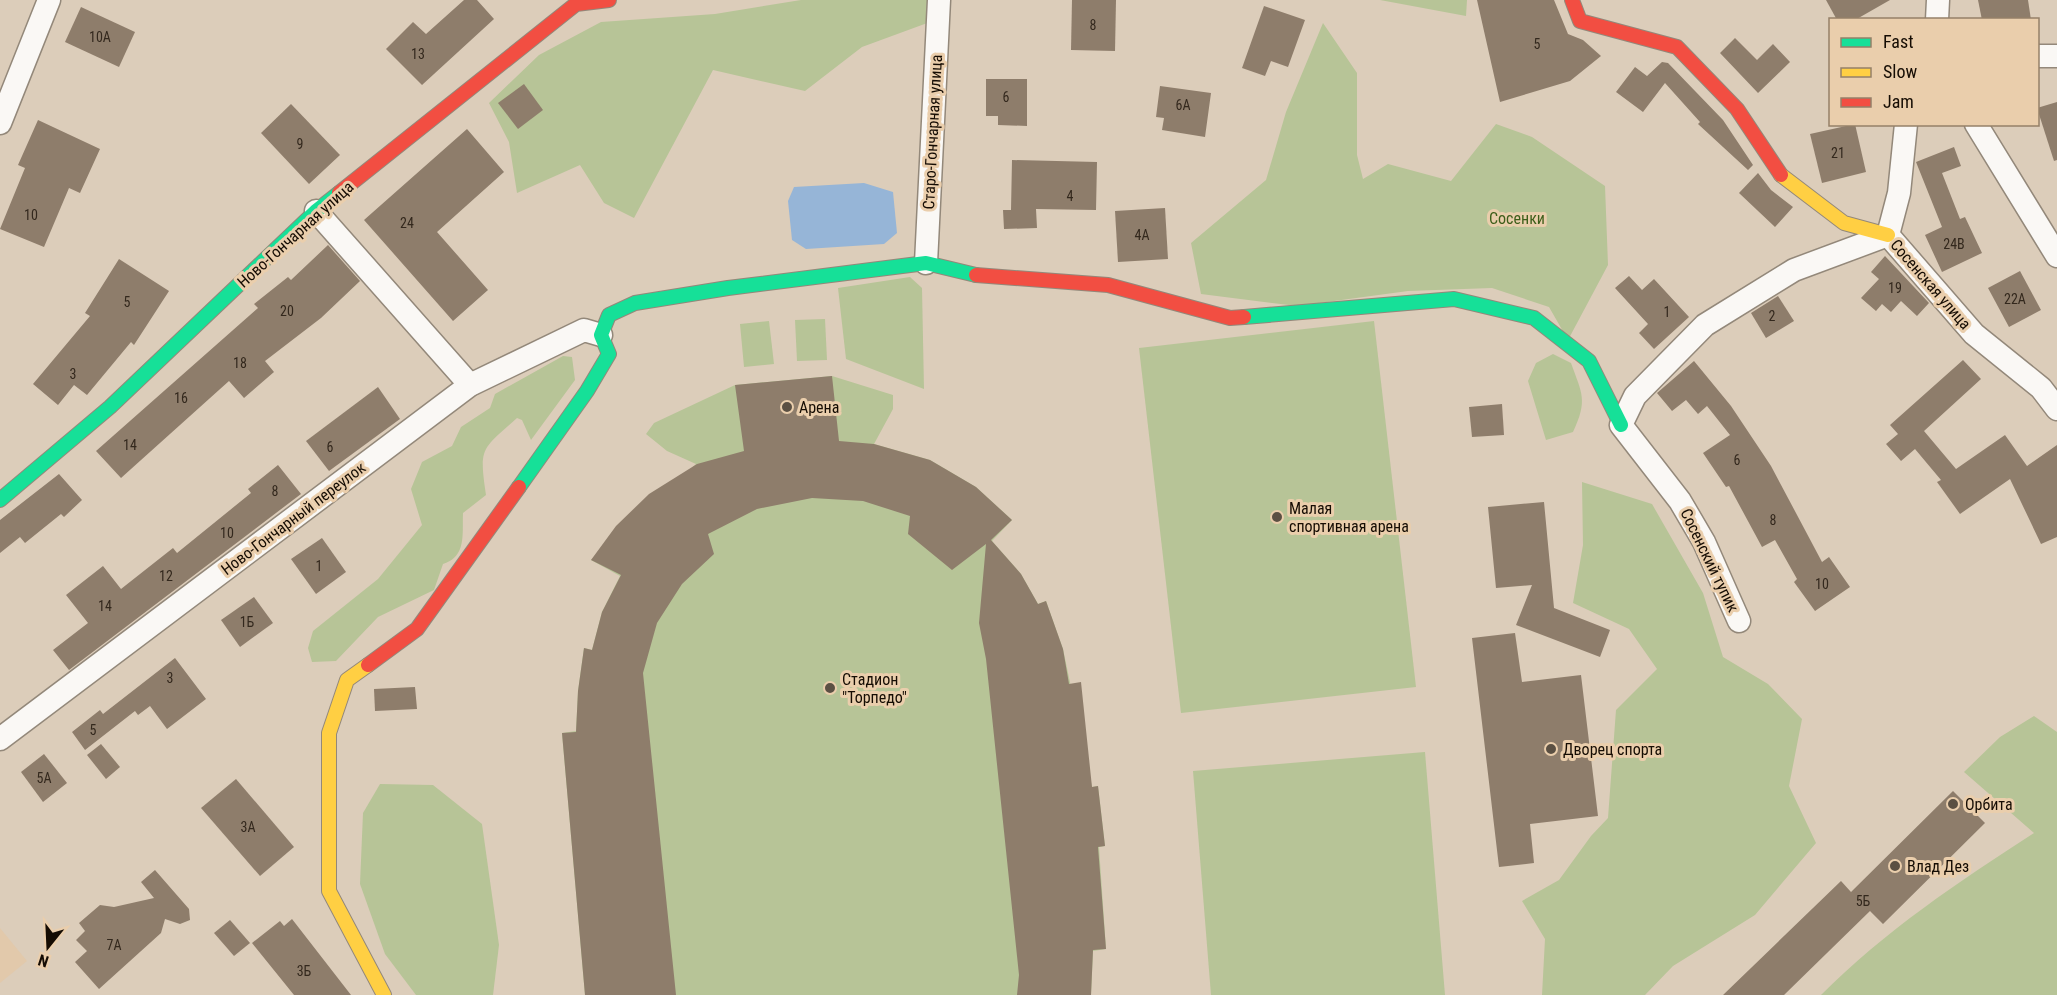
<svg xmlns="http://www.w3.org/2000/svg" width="2057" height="995" font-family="'Roboto Condensed',sans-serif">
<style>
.built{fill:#e2c9ab}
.green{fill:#b7c497}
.water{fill:#96b5d7}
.building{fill:#8e7d6b}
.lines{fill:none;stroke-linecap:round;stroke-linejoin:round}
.street-casing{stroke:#93887a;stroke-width:25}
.fast-casing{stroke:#93887a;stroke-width:16}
.slow-casing{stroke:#93887a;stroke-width:16}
.jam-casing{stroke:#93887a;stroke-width:16}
.street{stroke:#faf8f5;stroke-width:22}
.fast{stroke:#16e098;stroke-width:14}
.slow{stroke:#ffcf43;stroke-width:14}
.jam{stroke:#f24e42;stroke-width:14}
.poi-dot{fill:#5b5043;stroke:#eaceac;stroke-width:2}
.labels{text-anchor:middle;stroke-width:6;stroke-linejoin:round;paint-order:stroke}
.number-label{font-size:14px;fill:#33281d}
.street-label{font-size:16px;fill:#150c03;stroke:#eaceac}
.park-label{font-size:16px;fill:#3d5e1a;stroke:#eaceac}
.poi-label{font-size:16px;fill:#150c03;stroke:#eaceac;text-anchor:start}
</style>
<rect width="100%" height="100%" fill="#dccdba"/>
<!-- built -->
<polygon class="built" points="0,928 27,961 0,983"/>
<!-- green -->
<g class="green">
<polygon points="801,0 929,0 930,22 862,47 805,91 713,70 634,218 604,203 580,165 517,193 509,142 489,103 539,55 601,22 715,14"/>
<polygon points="1380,0 1467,0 1466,16"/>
<polygon points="1323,23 1357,73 1357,155 1363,179 1388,164 1451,181 1496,124 1532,137 1605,186 1608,265 1568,340 1549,307 1492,288 1408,291 1297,306 1201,294 1191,243 1266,180 1286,112"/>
<polygon points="910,277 922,288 924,389 846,359 838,288"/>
<polygon points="825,319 827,360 797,361 795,320"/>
<polygon points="769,321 774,364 744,367 740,324"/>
<polygon points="1374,321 1416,687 1181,713 1139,348"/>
<path d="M1553 354 1571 363C1582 394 1588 400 1573 432L1546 440 1528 381 1536 363Z"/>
<path d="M563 356 572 357 575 380 531 440 522 420 517 418C481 450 479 447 486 495L463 513C462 533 467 557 443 564L434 590 378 617 336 661 312 662 308 648 313 631 378 579 422 525 411 489 422 462 452 446 461 427 490 408 495 394Z"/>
<polygon points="832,376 893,395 893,409 874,444 930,460 976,487 1012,520 992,541 1021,574 1038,604 1046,601 1063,649 1092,787 1098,786 1105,846 1099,847 1106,949 1093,951 1091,995 585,995 562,733 576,731 578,691 584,648 592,650 602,612 620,576 591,560 696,464 667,451 646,434 654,423 735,385"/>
<polygon points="1582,482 1652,504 1703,593 1723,657 1768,684 1802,719 1789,786 1816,843 1755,915 1673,966 1645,995 1542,995 1545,939 1522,901 1559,880 1591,836 1608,818 1616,710 1657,669 1629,629 1573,603 1583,545"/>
<path d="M2034 716 2057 732V995H1821C1885 931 1958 882 2034 833L1964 772 2000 737Z"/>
<polygon points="1425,752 1445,995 1211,995 1193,771"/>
<polygon points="380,784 433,785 482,824 499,945 493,995 416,995 385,954 360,884 363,813"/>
</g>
<!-- water -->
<polygon class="water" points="864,183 893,192 897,233 884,244 806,249 792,240 788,201 794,187"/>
<!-- building -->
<g class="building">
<polygon points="464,0 477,0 494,19 422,85 386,49 413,22 426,34"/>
<polygon points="1072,0 1116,0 1115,51 1071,50"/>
<polygon points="1477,0 1554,0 1568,34 1583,40 1601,56 1570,81 1500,102"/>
<polygon points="1826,0 1890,0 1855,20 1837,20"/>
<polygon points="1978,0 2028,0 2031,20 1982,20"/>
<polygon points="1264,6 1305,20 1288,67 1271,61 1265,76 1242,68"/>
<polygon points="81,7 135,32 119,67 65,42"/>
<polygon points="1735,38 1757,60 1773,44 1790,62 1758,93 1720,53"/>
<polygon points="1662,62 1668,63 1723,120 1753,165 1748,170 1698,124 1700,122 1665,83 1643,112 1616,92 1635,67 1647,76"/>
<polygon points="986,79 1027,79 1027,126 998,125 998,116 986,116"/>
<polygon points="524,84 543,110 518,129 498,103"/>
<polygon points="1160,86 1211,93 1205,137 1162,130 1164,118 1156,117"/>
<polygon points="2057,102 2057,160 2054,161 2037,108"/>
<polygon points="291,104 340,155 309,184 261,133"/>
<polygon points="38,120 100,149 80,193 69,188 44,247 0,229 25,168 18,165"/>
<polygon points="1855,124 1866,172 1822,183 1810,134"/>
<polygon points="467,129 504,172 437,232 488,290 453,321 364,220"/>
<polygon points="1954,147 1961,166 1942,173 1960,219 1965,217 1982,253 1942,272 1925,235 1942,227 1916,162"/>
<polygon points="1012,160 1097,162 1096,210 1036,209 1037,228 1004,229 1003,210 1011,210"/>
<polygon points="1758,173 1771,190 1793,207 1775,227 1739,193"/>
<polygon points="1165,208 1168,259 1118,262 1115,211"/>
<polygon points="328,245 360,281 321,318 265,361 274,372 244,398 229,381 121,478 96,451 258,308 254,304 288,277 291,280"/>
<polygon points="1885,256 1929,303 1917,316 1901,301 1891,312 1882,304 1876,311 1861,298 1879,279 1871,272"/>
<polygon points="119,259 169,291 134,345 131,342 87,395 74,385 58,405 33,384 90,316 85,313"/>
<polygon points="2020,271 2041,310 2009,327 1988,288"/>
<polygon points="1629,276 1642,290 1654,279 1689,317 1654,349 1639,333 1648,324 1615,288"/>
<polygon points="1778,296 1794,321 1766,338 1751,313"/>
<polygon points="1963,360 1981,379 1924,431 1956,469 2005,435 2027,466 2057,445 2057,537 2041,544 2010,479 1960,514 1937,482 1941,480 1915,449 1901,461 1886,444 1898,434 1890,425"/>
<polygon points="1694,361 1731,406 1771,466 1822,562 1829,557 1850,587 1815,611 1794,582 1797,579 1775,540 1762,547 1729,486 1726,487 1703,453 1730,435 1707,406 1698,414 1686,400 1672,411 1657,393"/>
<polygon points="832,376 839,441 874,444 930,460 976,487 1012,520 991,540 1021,574 1038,604 1046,601 1063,649 1069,684 1081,682 1092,787 1098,786 1105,846 1098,847 1106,949 1093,950 1091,995 1017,995 1019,975 986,659 979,623 986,544 952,570 908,534 910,516 863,501 812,498 757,509 708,534 714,554 682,584 657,623 643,673 676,995 585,995 562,733 576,732 578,691 584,648 592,650 602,612 621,575 591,560 616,526 649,494 697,464 744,451 735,385"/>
<polygon points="378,387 400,419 329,471 306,441"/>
<polygon points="1502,404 1504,435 1472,437 1469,407"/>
<polygon points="278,465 301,494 69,670 53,650 88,623 66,595 103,566 121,589 173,548 177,553 251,493 248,489"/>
<polygon points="59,474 82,500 64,517 61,514 25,543 20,537 0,553 0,520"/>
<polygon points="1544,502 1554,608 1610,630 1600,657 1516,625 1532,585 1496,588 1488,507"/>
<polygon points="322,538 346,572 316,594 291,559"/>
<polygon points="254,597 273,623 240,647 221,620"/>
<polygon points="1515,633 1522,682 1581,675 1598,816 1530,824 1534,863 1499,867 1472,638"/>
<polygon points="175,658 206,699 167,729 150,706 138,715 135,711 85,750 72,732 100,710 103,714"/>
<polygon points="415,687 417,709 375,711 374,689"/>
<polygon points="101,744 120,767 106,779 87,755"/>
<polygon points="44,754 67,783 43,802 21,772"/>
<polygon points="236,779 294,847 260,876 201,808"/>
<polygon points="1953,791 1985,823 1883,924 1870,911 1784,995 1723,995 1841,881 1851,892"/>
<polygon points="155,870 189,909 190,920 180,924 165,919 161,933 99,989 75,962 87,951 76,940 85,931 79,923 100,905 114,907 154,898 141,882"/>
<polygon points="292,919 351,995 294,995 252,943 280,921 284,926"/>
<polygon points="230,920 250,943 234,956 214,933"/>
</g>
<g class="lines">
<defs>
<g id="street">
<polyline points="1937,20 1938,0"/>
<polyline points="2038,56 2057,56"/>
<polyline points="0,123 49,0"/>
<polyline points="1976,124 2057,256"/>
<polyline points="316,211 470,385"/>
<polyline points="1888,235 1974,334 2041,388 2057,409"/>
<polyline points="1888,235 1899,193 1906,124"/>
<polyline points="926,263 939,0"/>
<polyline points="1739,621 1704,542 1680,501 1621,425 1635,396 1705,325 1794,270 1888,235"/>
<polyline points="0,739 470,385 584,330 601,335"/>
</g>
<g id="fast">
<polyline points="1244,317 1454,299 1534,318 1589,361 1621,425"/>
<polyline points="519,487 587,391 609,354 601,335 609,315 635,303 728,288 926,263 976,275"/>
<polyline points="0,500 110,407 316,211 339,193"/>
</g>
<g id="slow">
<polyline points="1781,175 1844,223 1888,235"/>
<polyline points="368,665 347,680 329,733 329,891 384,995"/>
</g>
<g id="jam">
<polyline points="1572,0 1580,21 1677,47 1737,109 1781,175"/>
<polyline points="339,193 576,4 609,0"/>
<polyline points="976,275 1108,285 1230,318 1244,317"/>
<polyline points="368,665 417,629 519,487"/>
</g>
</defs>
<!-- street casing -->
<use href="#street" class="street-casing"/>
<!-- fast casing -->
<use href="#fast" class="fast-casing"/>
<!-- slow casing -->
<use href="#slow" class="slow-casing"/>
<!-- jam casing -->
<use href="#jam" class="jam-casing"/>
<!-- street -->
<use href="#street" class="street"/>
<!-- fast -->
<use href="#fast" class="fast"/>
<!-- slow -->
<use href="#slow" class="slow"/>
<!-- jam -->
<use href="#jam" class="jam"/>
</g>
<!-- markers -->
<g class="poi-dot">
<circle cx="787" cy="407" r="6"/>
<circle cx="1277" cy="517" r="6"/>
<circle cx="830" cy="688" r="6"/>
<circle cx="1551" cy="749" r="6"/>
<circle cx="1953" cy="804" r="6"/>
<circle cx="1895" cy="866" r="6"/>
</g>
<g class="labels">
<!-- number labels -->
<g class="number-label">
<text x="1093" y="30">8</text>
<text x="100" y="42">10А</text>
<text x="1537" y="49">5</text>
<text x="418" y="59">13</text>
<text x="1006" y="102">6</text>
<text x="1183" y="110">6А</text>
<text x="300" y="149">9</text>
<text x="1838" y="158">21</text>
<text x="1070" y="201">4</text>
<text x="31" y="220">10</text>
<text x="407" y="228">24</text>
<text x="1142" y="240">4А</text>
<text x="1954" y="249">24В</text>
<text x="1895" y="293">19</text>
<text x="2015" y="304">22А</text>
<text x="127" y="307">5</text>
<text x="287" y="316">20</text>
<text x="1667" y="317">1</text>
<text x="1772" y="321">2</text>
<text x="240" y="368">18</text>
<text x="73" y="379">3</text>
<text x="181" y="403">16</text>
<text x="130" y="450">14</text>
<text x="330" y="452">6</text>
<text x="1737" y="465">6</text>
<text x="275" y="496">8</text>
<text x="1773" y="525">8</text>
<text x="227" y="538">10</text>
<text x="319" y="571">1</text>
<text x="166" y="581">12</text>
<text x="1822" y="589">10</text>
<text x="105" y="611">14</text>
<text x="247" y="627">1Б</text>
<text x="170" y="683">3</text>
<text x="93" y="735">5</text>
<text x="44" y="783">5А</text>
<text x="248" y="832">3А</text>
<text x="1863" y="906">5Б</text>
<text x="114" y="950">7А</text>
<text x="304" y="976">3Б</text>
</g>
<!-- street labels -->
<g class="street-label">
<text transform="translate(932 132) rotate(-87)" y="6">Старо-Гончарная улица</text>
<text transform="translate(295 234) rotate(-42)" y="6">Ново-Гончарная улица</text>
<text transform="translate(1931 284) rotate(49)" y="6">Сосенская улица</text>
<text transform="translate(293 518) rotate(-37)" y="6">Ново-Гончарный переулок</text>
<text transform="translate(1710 560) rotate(64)" y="6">Сосенский тупик</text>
</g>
<!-- park labels -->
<g class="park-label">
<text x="1517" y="224">Сосенки</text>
</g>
<!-- poi labels -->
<g class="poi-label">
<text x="799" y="413">Арена</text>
<text x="1289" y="514">Малая<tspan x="1289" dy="18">спортивная арена</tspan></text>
<text x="842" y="685">Стадион<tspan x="842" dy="18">"Торпедо"</tspan></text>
<text x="1563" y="755">Дворец спорта</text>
<text x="1965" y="810">Орбита</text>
<text x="1907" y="872">Влад Дез</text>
</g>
</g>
<!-- legend -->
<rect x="1829" y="18" width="210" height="108" fill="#eaceac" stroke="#958068" stroke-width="1.5"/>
<rect x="1841" y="38" width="30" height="9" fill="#16e098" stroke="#958068" stroke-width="1.5"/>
<text x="1883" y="48" font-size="18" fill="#150c03">Fast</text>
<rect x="1841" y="68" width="30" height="9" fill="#ffcf43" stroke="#958068" stroke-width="1.5"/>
<text x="1883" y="78" font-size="18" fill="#150c03">Slow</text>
<rect x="1841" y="98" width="30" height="9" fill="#f24e42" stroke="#958068" stroke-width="1.5"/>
<text x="1883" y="108" font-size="18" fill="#150c03">Jam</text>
<!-- north arrow -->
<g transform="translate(48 947) rotate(198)" stroke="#eaceac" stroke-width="4.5" paint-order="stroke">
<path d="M0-4.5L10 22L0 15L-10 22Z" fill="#150c03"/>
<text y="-9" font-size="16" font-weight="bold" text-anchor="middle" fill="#150c03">N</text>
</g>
</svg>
